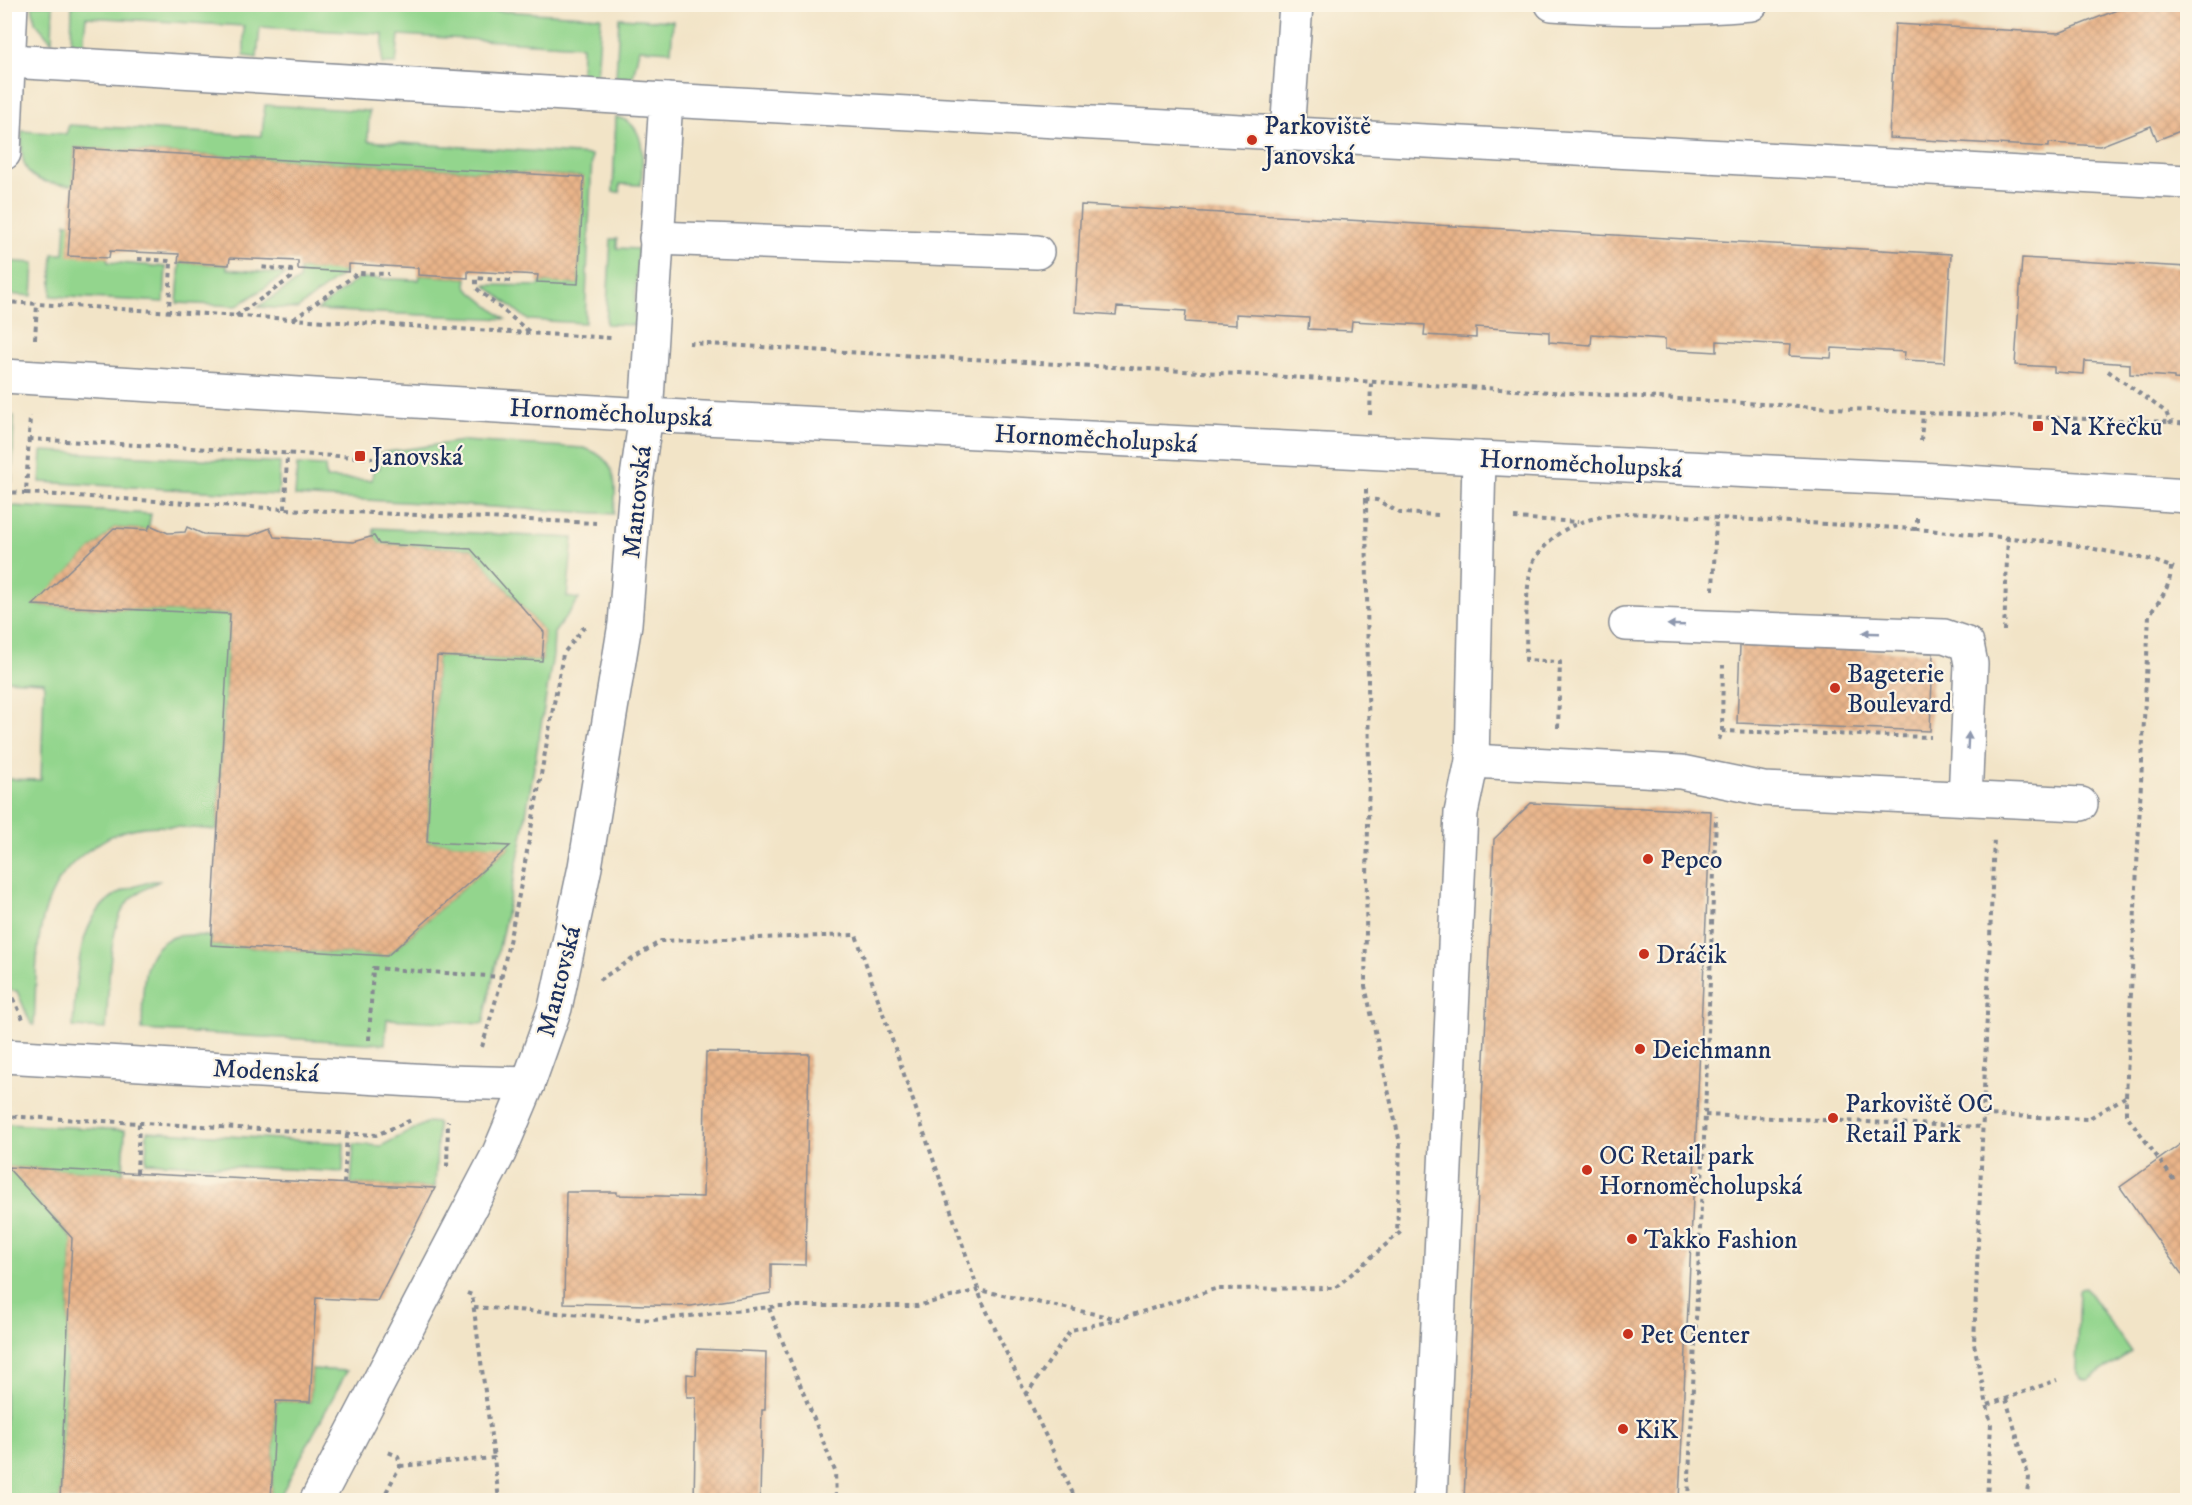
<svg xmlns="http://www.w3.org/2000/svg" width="2192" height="1505" font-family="'IM FELL DW Pica',serif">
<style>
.green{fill:#93d58d;stroke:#578276;stroke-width:1.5}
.building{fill:url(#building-cross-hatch)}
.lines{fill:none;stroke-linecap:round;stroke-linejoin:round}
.minor-casing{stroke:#868a92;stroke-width:36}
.path{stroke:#868a92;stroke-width:4;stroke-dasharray:4.5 4.5;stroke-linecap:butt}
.minor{stroke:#fff;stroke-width:33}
.oneway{fill:#8d97ae}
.poi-dot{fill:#c8321e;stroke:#fcf5e5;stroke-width:2}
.labels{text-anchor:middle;stroke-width:4.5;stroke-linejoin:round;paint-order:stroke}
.poi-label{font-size:26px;fill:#1b2f5e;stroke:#fcf5e5;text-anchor:start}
.street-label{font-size:26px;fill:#1b2f5e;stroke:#fcf5e5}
</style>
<defs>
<pattern id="building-cross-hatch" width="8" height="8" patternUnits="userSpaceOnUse" patternTransform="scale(1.5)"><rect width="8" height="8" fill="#e9b489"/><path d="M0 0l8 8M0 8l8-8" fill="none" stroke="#c79b79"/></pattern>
</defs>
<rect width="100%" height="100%" fill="#fcf5e5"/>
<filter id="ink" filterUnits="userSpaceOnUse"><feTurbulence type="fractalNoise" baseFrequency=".0167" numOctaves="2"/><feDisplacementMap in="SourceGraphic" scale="12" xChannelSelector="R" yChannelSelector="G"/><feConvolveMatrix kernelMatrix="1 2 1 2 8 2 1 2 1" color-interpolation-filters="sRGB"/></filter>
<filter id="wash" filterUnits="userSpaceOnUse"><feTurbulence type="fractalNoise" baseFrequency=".008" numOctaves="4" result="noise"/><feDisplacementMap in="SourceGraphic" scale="24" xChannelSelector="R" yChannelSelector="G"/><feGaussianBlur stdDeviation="1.35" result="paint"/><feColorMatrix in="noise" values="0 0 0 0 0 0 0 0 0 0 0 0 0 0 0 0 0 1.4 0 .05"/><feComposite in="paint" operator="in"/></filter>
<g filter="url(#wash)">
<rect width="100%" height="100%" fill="#f2e4c7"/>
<!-- green -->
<g class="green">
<polygon points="380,4 601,17 597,77 581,74 582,46 399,35 396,64 382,64 382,62 383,34 260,27 257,58 244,56 244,26 86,17 83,47 71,47 72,5"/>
<polygon points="32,5 53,5 52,42 35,22"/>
<polygon points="619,18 673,21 671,51 639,49 633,77 616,78"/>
<path d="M265 105 369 111 368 141 592 155 585 323 528 320 485 285 539 286 540 282 578 284 583 177 75 148 73 185C31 183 19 176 22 131L66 134 69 125 262 136Z"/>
<path d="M616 117C648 123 643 161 641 185L620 184V192H613Z"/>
<polygon points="66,223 70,223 107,258 108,262 166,267 164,302 51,296 53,254 64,254"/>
<polygon points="611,239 617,239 617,248 638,249 634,325 606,324"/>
<polygon points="4,261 34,263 32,296 5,294"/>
<polygon points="180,262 227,265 227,269 286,274 237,306 177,303"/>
<polygon points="300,269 347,271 297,309 258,307 299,280"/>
<polygon points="420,275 467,278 466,285 468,289 505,319 317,310 359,278 419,280"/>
<polygon points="4,416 14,416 12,482 5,481"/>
<path d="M463 441 584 448C619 459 616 484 614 514L295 496 297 465 325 466 326 478 372 480 373 469 380 468V453Z"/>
<polygon points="42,451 280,463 278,495 40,482"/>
<path d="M12 506 151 514 148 530 114 528 34 605 230 614 217 830C196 829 164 824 144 827 117 831 107 837 86 852 30 893 38 962 34 1025L31 1024 17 991 5 990 4 779 41 780 44 682 5 680 4 512Z"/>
<path d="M374 528 573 538 567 597 579 599 554 633 553 655 521 844 483 1024 387 1019 385 1044 142 1030C144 997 136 946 177 936 187 934 200 936 210 936L211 945 387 956 509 847 427 842 437 656 542 661 544 632 471 549 379 544 374 536Z"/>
<path d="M152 881H159C149 887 135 893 128 902 107 926 109 996 106 1029L73 1027C76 987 75 917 117 894 127 888 141 885 152 881Z"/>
<polygon points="428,1122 438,1123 435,1188 351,1184 354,1144 381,1146"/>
<polygon points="5,1124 125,1130 123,1173 8,1167 72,1239 60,1500 5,1500"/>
<polygon points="147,1131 344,1143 343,1172 146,1162"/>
<polygon points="2086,1288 2131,1352 2088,1380 2081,1378 2076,1370 2079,1291 2080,1289"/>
<polygon points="312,1369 347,1371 278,1500 271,1500 276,1401 310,1402"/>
</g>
<g id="blocks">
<!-- building -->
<g class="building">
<polygon points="2132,4 2188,4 2188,128 2157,140 2151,126 2100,146 2049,143 2049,147 1889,138 1895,24 2059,33"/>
<polygon points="75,148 584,177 578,284 537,282 538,275 468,271 468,278 418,275 418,268 349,264 349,272 298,269 298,261 230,258 229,265 178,262 179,254 110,251 109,258 68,256"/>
<polygon points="1081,205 1951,254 1945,362 1904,360 1905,352 1832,348 1831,358 1789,356 1790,345 1717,341 1717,352 1665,349 1665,339 1592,334 1591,345 1549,342 1549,332 1476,327 1476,338 1424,335 1425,325 1352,321 1351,331 1308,329 1309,318 1236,314 1236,325 1185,322 1186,311 1117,307 1116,315 1075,312"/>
<polygon points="2022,258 2188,267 2188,380 2174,379 2174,377 2130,374 2130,364 2085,361 2084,374 2054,372 2054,367 2015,365"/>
<polygon points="150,525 168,533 185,532 187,527 203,534 250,536 270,528 274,537 353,542 374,536 379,544 471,549 544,632 542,661 437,656 427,842 510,846 387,956 211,945 230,614 33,605 114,528 148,530"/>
<polygon points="1740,645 1933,653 1930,731 1737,723"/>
<polygon points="1531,803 1711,811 1679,1500 1464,1500 1494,839"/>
<polygon points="706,1052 809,1054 805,1265 771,1264 771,1293 691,1306 564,1303 566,1192 617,1192 617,1195 703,1197"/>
<polygon points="2188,1139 2188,1283 2120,1187"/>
<polygon points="7,1167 351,1184 435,1188 377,1301 316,1298 310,1402 276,1401 271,1500 60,1500 72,1238"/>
<polygon points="697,1349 766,1352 765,1410 762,1410 760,1500 694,1500 696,1397 687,1397 687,1374 696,1375"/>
</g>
</g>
</g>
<g filter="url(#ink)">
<use href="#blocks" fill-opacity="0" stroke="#868a92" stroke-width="1.5"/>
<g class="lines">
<defs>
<g id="minor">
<path d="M1552 4C1619 9 1684 10 1751 4"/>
<polyline points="9,61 666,100 646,415 636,484 625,624 585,867 555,1008 528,1084 499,1153 317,1500"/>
<polyline points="666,100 2188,182"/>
<polyline points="1287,134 1296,4"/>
<polyline points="4,153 11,4"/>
<polyline points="656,238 1037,252"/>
<polyline points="4,376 646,415 1479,458 1920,479 2188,496"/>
<polyline points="1626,624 1944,636 1967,644 1971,664 1965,799"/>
<polyline points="1472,761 1681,772 1763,789 2081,804"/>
<polyline points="4,1056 448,1082 528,1084"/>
<polyline points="1430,1500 1461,813 1472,761 1479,458"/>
</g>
</defs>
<!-- minor casing -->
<use href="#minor" class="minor-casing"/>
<!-- path -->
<g class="path">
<polyline points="138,259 171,261 169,312"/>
<polyline points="510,281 476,278 476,288 532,334"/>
<polyline points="4,302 612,338"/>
<polyline points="236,316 291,278 291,270 259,267"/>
<polyline points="294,319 358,273 389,274"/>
<polyline points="35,339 37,304"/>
<polyline points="689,343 1923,413 2170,422"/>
<polyline points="2108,371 2166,412 2170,422 2188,424"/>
<polyline points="1370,415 1371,382"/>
<polyline points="29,439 373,458"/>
<polyline points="1921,441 1923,413"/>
<polyline points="1366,489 1366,499 1377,500 1400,513 1440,515"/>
<polyline points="4,492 26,493 30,416"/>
<polyline points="26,493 285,509 596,523"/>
<polyline points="1366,499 1369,771 1365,986 1400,1143 1397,1234"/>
<polyline points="285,509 287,454"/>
<polyline points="1514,518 1578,522"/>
<polyline points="1917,518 1917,529 2063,543 2152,560 2174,568"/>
<path d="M2171 567C2171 587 2160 600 2149 615L2126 1097V1114L2176 1183"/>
<polyline points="1713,590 1716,518"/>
<polyline points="2004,631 2008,536"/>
<path d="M1558 728 1560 662 1526 660C1527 634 1524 586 1533 563 1534 559 1538 555 1541 551 1562 523 1593 517 1627 513L1917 529"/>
<polyline points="1722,731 1931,737"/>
<polyline points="1719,740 1722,731 1723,665"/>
<polyline points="599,980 661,941 856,935 982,1301 1076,1500"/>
<polyline points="4,998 14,999 23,1019"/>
<polyline points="369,1040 373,968 502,977"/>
<polyline points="482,1047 499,989 519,895 563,654 585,626"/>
<polyline points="1705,1115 1983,1127"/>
<polyline points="1983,1115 2088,1119 2125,1097"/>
<polyline points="4,1116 376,1135 414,1119"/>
<polyline points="447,1167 448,1121"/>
<polyline points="137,1173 139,1123"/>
<polyline points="344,1184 347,1134"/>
<polyline points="467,1293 472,1295 494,1458"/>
<polyline points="474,1307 653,1320 780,1306 917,1306 978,1290 1119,1319 1215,1289 1335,1288 1403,1230"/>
<polyline points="769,1308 835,1471 836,1500"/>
<polyline points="1026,1395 1071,1330 1116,1320"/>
<polyline points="2006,1399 2029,1478 2026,1500"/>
<polyline points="1988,1405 2057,1380"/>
<polyline points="400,1466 494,1458 499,1500"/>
<polyline points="382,1500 400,1466 398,1456 385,1451"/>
<polyline points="1688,1500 1705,1115 1716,816"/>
<polyline points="1987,1500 1991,1424 1974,1344 1994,837"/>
</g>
<!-- minor -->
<use href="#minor" class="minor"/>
</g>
<!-- one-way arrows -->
<defs><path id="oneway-solid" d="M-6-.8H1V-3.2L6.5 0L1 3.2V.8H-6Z" transform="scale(1.5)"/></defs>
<g class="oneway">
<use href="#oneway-solid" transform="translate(1676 625) rotate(-178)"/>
<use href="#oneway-solid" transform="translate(1871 633) rotate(-178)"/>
<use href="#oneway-solid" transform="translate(1968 741) rotate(-87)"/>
</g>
</g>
<!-- markers -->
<g class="poi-dot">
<circle cx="1252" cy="140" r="6"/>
<rect x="2032" y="420" width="12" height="12" rx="3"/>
<rect x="354" y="450" width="12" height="12" rx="3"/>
<circle cx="1835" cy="688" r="6"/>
<circle cx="1648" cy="859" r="6"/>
<circle cx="1644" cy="954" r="6"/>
<circle cx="1640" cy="1049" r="6"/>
<circle cx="1833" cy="1118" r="6"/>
<circle cx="1587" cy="1170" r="6"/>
<circle cx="1632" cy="1239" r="6"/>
<circle cx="1628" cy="1334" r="6"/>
<circle cx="1623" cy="1429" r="6"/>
</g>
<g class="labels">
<!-- poi labels -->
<g class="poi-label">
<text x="1264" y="134">Parkoviště<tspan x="1264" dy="30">Janovská</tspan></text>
<text x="2050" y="435">Na Křečku</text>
<text x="372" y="465">Janovská</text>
<text x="1847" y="682">Bageterie<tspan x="1847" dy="30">Boulevard</tspan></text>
<text x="1660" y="868">Pepco</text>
<text x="1656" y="963">Dráčik</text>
<text x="1652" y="1058">Deichmann</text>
<text x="1845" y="1112">Parkoviště OC<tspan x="1845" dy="30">Retail Park</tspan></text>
<text x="1599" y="1164">OC Retail park<tspan x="1599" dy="30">Hornoměcholupská</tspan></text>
<text x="1644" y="1248">Takko Fashion</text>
<text x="1640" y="1343">Pet Center</text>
<text x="1635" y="1438">KiK</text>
</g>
<!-- street labels -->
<g class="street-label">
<text transform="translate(611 412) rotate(3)" y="9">Hornoměcholupská</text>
<text transform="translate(1096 438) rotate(3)" y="9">Hornoměcholupská</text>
<text transform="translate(1581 463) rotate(3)" y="9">Hornoměcholupská</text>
<text transform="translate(636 502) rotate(-84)" y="9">Mantovská</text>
<text transform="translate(558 981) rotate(-76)" y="9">Mantovská</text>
<text transform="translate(266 1070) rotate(3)" y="9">Modenská</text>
</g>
</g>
<!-- margin -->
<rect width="2192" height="1505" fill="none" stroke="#fcf5e5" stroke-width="24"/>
</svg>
